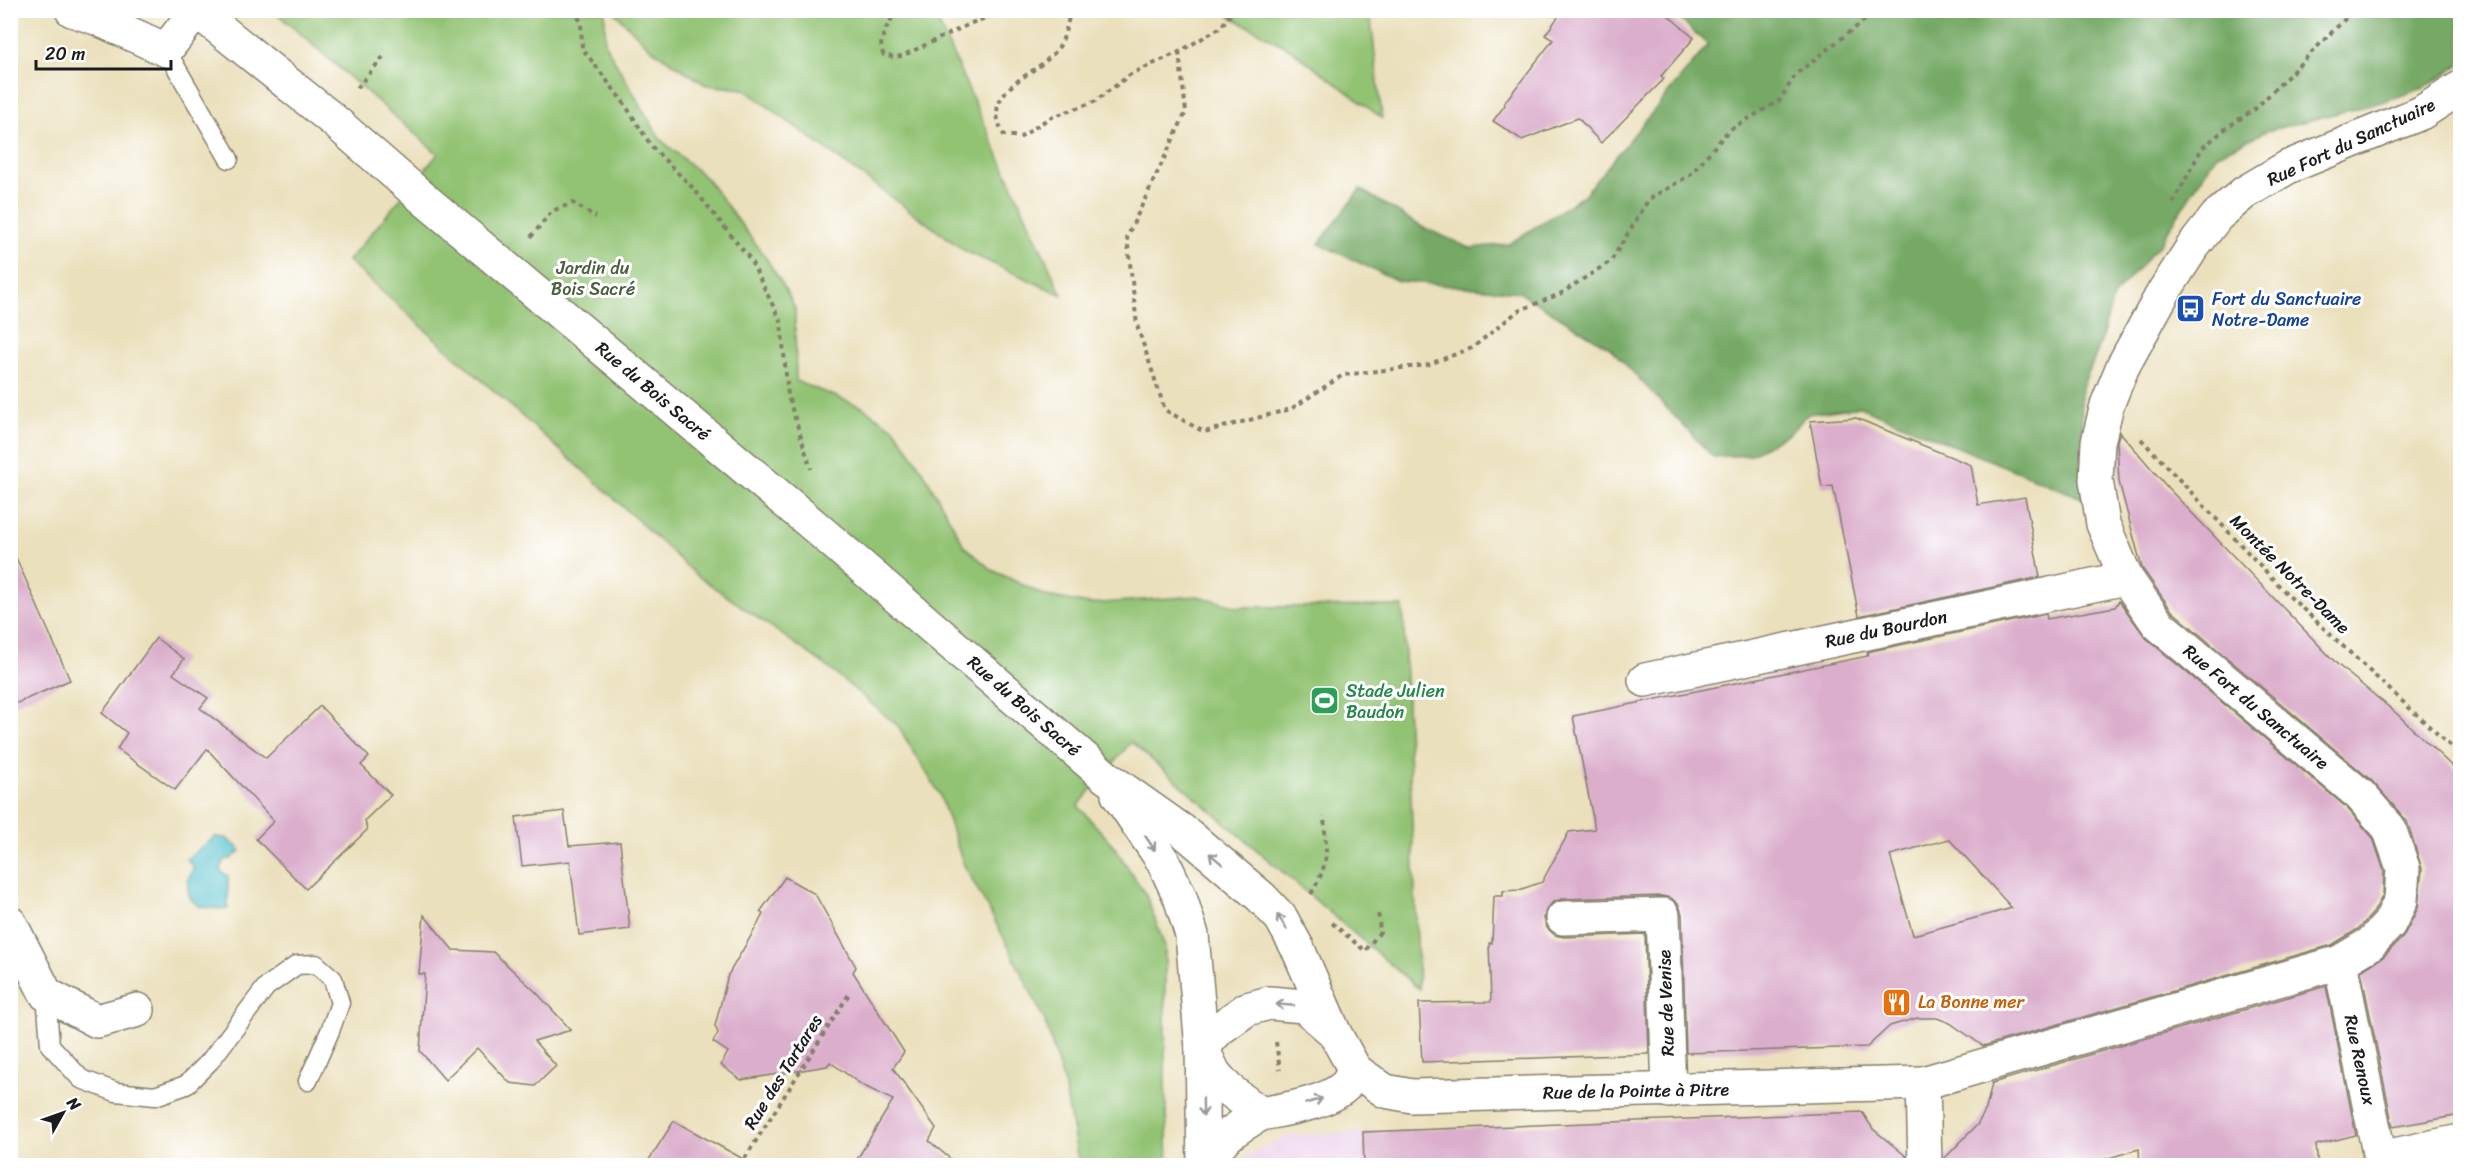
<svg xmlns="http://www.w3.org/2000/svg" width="2471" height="1176" font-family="Sriracha,sans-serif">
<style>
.built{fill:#ebd1eb}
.green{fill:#92c373;stroke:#577048;stroke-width:1.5}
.forest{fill:#75a965;stroke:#486240;stroke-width:1.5}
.water{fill:#55c2cc;stroke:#386f74;stroke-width:1.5}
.building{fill:#dbafcc;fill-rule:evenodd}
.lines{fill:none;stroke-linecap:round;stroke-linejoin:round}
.service-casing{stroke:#847e6c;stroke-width:21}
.minor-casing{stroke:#847e6c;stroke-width:36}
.tertiary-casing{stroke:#847e6c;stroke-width:36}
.path{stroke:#847e6c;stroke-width:4;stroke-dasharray:4.5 4.5;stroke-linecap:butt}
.service{stroke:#fff;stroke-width:18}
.minor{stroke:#fff;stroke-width:33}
.tertiary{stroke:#fff;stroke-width:33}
.oneway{stroke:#999}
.labels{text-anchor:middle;stroke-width:6;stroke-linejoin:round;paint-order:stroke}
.street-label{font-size:18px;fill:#1c1c1c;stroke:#fff}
.park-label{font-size:18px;fill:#4b5f3f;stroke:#fff}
.transit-label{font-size:18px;fill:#164399;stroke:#fff;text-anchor:start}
.leisure-label{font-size:18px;fill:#27864d;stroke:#fff;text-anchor:start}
.food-label{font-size:18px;fill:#c56008;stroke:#fff;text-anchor:start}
</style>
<rect width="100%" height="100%" fill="#fff"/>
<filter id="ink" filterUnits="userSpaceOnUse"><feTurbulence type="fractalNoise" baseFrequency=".0167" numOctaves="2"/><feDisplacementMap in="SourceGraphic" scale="12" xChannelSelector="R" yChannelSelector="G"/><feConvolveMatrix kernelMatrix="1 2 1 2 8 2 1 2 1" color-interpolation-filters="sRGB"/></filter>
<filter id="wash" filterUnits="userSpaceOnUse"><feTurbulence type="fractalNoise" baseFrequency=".008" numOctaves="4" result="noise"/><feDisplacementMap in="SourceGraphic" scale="24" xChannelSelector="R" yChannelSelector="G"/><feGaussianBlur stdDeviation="1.35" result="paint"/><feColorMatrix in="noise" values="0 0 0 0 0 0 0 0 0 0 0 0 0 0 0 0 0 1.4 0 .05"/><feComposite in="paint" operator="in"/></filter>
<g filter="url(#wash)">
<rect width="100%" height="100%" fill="#ebe0bc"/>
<!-- built -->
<polygon class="built" points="1400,1131 1400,1165 1237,1166 1237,1161 1289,1135"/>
<!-- green -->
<g class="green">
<polygon points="274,11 605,11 605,44 660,139 707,179 764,255 786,290 795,309 796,381 862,407 895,429 923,471 965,547 992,570 1046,596 1089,604 1198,596 1238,607 1403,606 1419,989 1131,742 1078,806 1113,845 1146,895 1165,947 1165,1080 1168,1165 1079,1165 1064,1084 1045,1021 1005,940 963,863 940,795 898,726 824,664 695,574 606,491 348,261 438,154"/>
<polygon points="613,11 933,11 1062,295 965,251 744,89 706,85 651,49"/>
<polygon points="1220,11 1370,11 1382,118 1290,49"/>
</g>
<!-- forest -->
<polygon class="forest" points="1671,11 2460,11 2460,65 2424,88 2382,102 2267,131 2216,155 2159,245 2113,297 2100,345 2081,390 2084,499 1860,407 1808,414 1791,432 1750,455 1713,457 1610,348 1519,292 1398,281 1319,244 1360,189 1422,227 1470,248 1509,244 1583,196 1708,45"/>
<!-- water -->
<path class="water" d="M215 837 226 838 241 850 231 859H226L221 867V872L228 876V909C220 908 211 909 203 907 185 902 184 881 194 868L187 859Z"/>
<g id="blocks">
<!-- building -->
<g class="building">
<polygon points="1563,10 1662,10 1694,38 1661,76 1664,79 1601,143 1578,118 1522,140 1493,121 1505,105 1504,103 1553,40 1545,35"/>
<polygon points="1856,418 1971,465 1978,505 2025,497 2040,577 1859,616 1833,486 1822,487 1810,421"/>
<polygon points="2120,432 2168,488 2338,665 2396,713 2460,774 2460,1115 2393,1127 2361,971 2383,957 2403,937 2418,908 2422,869 2407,821 2372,781 2172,611 2142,568 2119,482 2117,441"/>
<polygon points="10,544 70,680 10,706"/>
<path d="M2119 601 2146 638 2347 808 2373 838 2384 871 2383 895 2373 913 2358 929 2332 945 1983 1046 1950 1023 1937 1018H1917L1890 1026 1867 1047 1686 1053 1682 914 1679 905 1671 898 1662 896 1562 899 1553 902 1546 910 1544 918 1547 928 1555 935 1564 937 1645 934 1649 1054 1422 1062 1419 1003 1491 1002 1489 943H1492L1494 896H1503V891L1519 890 1542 882 1569 832 1595 829 1573 716 1868 656 1867 652 2046 614 2047 619 2115 607ZM1949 839 2012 908 1913 935 1890 855Z"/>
<polygon points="156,638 184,659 173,674 208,698 200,708 266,758 320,706 369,757 361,765 391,795 365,820 367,830 306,889 256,839 274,821 207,749 175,790 117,749 127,733 102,713"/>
<polygon points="564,811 569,846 620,842 630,929 579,935 570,861 522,866 516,817"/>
<polygon points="785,877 815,894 856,967 853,972 904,1052 893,1068 936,1128 929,1141 959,1166 853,1166 893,1100 862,1085 830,1062 827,1066 741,1080 721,1065 728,1052 713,1042 718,1033 715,1026 728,975 758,924 763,914 760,912"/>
<polygon points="424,915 453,950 493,952 536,992 571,1030 534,1041 556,1066 535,1086 510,1083 477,1048 445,1080 420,1051 425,974 419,974"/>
<polygon points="2326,986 2356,1135 2316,1145 2318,1166 2140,1166 2139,1149 2082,1166 1944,1166 1944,1159 1977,1125 1986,1109 1992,1083"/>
<polygon points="1862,1112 1873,1129 1906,1156 1906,1166 1364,1166 1363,1132"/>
<polygon points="674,1121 756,1166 645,1166"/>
</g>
</g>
</g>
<g filter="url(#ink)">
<use href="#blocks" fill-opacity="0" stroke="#847e6c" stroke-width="1.5"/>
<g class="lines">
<defs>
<g id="service">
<polyline points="166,50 229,159"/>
<polyline points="46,994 50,1045 81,1079 116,1092 155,1096 186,1085 210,1061 266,987 297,965 316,964 333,979 340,1003 330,1031 308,1081"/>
</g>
<g id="minor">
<polyline points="72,10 96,18 166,50 196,11"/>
<polyline points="1645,680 2126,578"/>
<polyline points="1563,918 1663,915 1669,1091"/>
<polyline points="10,923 46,994 97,1021 138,1010"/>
<polyline points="2340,962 2380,1158 2460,1141"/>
<polyline points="1202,1048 1204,1166"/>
<polyline points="1923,1083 2340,962 2370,944 2389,924 2401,900 2403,868 2389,828 2360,795 2158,624 2126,578 2103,524 2096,480 2098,442 2107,405 2123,366 2163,293 2192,248 2217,216 2244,193 2288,167 2421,113 2460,88"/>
<path d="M1204 1166C1220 1138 1234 1129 1261 1114"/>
</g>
<g id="tertiary">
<polyline points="196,10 332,119 424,199 812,524 1106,777 1188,835 1261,897 1281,918 1298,949 1334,1032"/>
<path d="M1118 795 1163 861 1180 897 1192 935 1202 1048 1214 1073 1228 1089 1261 1114C1286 1109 1327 1103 1345 1086 1349 1082 1352 1075 1355 1070"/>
<polyline points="1202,1048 1219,1029 1247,1009 1269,1003 1304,1006 1334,1032 1355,1070 1385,1091 1412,1096 1923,1083 1925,1166"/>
</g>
</defs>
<!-- service casing -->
<use href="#service" class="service-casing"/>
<!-- minor casing -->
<use href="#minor" class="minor-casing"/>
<!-- tertiary casing -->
<use href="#tertiary" class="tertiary-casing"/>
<!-- path -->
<g class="path">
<polyline points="572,10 581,21 582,48 624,103 652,147 693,188 750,259 781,322 788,396 811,469"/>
<path d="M897 10C890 22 875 42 884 55L893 57 902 56 974 22 1010 10"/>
<path d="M1069 10 1070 14C1067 24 1065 36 1060 45 1042 77 976 85 1004 135L1021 137 1049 118 1094 102 1131 74 1179 52 1221 27 1233 10"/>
<polyline points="1179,52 1186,112 1127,237 1137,325 1165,410 1204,432 1291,409 1343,375 1427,365 1472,348 1518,311 1560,294 1611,261 1649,199 1690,175 1729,130 1779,101 1796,74 1865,20 1885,10"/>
<polyline points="357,88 383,57"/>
<polyline points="2173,203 2202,148 2229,126 2255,109 2354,10"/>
<polyline points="531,237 552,211 573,203 596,217"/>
<polyline points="2141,439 2288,595 2460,755"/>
<path d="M1311 894C1331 860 1326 853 1324 816"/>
<polyline points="1332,923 1365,951 1380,932 1378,911"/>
<polyline points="1276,1042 1280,1070"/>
<polyline points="740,1166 849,994"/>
</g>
<!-- service -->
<use href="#service" class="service"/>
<!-- minor -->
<use href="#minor" class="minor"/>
<!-- tertiary -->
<use href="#tertiary" class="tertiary"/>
</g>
<!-- one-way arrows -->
<defs><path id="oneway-shaft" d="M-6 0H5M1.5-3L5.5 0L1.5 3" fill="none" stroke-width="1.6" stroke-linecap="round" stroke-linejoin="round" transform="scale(1.5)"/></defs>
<g class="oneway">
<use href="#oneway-shaft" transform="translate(1150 843) rotate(56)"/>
<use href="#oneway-shaft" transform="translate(1216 859) rotate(-140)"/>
<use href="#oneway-shaft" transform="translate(1282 922) rotate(-123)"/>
<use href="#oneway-shaft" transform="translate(1285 1005) rotate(-175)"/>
<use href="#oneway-shaft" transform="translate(1314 1101) rotate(-17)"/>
<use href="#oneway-shaft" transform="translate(1203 1107) rotate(89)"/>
</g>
</g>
<!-- icons -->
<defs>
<symbol id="bus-square" viewBox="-11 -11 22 22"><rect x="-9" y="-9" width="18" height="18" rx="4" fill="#1a4fb4" stroke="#fff"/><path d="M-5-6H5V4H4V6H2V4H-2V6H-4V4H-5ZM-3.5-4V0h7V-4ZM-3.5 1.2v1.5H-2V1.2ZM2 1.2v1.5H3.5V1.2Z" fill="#fff"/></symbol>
<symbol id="stadium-square" viewBox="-11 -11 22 22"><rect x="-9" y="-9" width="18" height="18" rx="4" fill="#2e9e5b" stroke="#fff"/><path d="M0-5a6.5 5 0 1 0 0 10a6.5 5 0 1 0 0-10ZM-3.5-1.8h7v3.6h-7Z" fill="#fff"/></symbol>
<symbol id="restaurant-square" viewBox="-11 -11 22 22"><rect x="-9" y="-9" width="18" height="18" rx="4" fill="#e8710a" stroke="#fff"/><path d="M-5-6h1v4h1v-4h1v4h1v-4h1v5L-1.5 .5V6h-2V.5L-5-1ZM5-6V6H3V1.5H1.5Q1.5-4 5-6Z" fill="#fff"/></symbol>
</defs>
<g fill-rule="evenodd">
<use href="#bus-square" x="2174" y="292" width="33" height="33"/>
<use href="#stadium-square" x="1308" y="684" width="33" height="33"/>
<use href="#restaurant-square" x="1880" y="986" width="33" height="33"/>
</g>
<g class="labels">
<!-- street labels -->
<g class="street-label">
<text transform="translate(2351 142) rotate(-25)" y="6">Rue Fort du Sanctuaire</text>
<text transform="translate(653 391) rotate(40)" y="6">Rue du Bois Sacré</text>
<text transform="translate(2290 574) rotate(45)" y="6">Montée Notre-Dame</text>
<text transform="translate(1886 629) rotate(-12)" y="6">Rue du Bourdon</text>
<text transform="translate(1024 706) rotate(41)" y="6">Rue du Bois Sacré</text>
<text transform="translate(2256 707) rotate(40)" y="6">Rue Fort du Sanctuaire</text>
<text transform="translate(1666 1003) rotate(-92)" y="6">Rue de Venise</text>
<text transform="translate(2360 1060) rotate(78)" y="6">Rue Renoux</text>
<text transform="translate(783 1072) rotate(-58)" y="6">Rue des Tartares</text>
<text transform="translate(1636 1091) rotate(-1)" y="6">Rue de la Pointe à Pitre</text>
</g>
<!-- park labels -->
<g class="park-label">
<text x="593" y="274">Jardin du<tspan x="593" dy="21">Bois Sacré</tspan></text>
</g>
<!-- transit labels -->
<g class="transit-label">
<text x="2212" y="305">Fort du Sanctuaire<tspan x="2212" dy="21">Notre-Dame</tspan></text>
</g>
<!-- leisure labels -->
<g class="leisure-label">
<text x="1346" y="697">Stade Julien<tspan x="1346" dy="21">Baudon</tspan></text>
</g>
<!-- food labels -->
<g class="food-label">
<text x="1918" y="1008">La Bonne mer</text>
</g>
</g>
<!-- margin -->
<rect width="2471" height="1176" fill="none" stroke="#fff" stroke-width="36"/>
<!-- north arrow -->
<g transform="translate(63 1113) rotate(50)" stroke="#ffffff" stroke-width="4.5" paint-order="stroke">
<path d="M0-4.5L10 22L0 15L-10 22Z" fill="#1c1c1c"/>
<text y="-9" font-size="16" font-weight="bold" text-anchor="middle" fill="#1c1c1c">N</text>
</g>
<!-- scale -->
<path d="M36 60v9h135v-9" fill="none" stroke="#1c1c1c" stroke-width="3"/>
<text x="45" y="60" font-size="18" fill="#1c1c1c" stroke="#ffffff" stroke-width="4.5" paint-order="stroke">20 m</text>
</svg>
